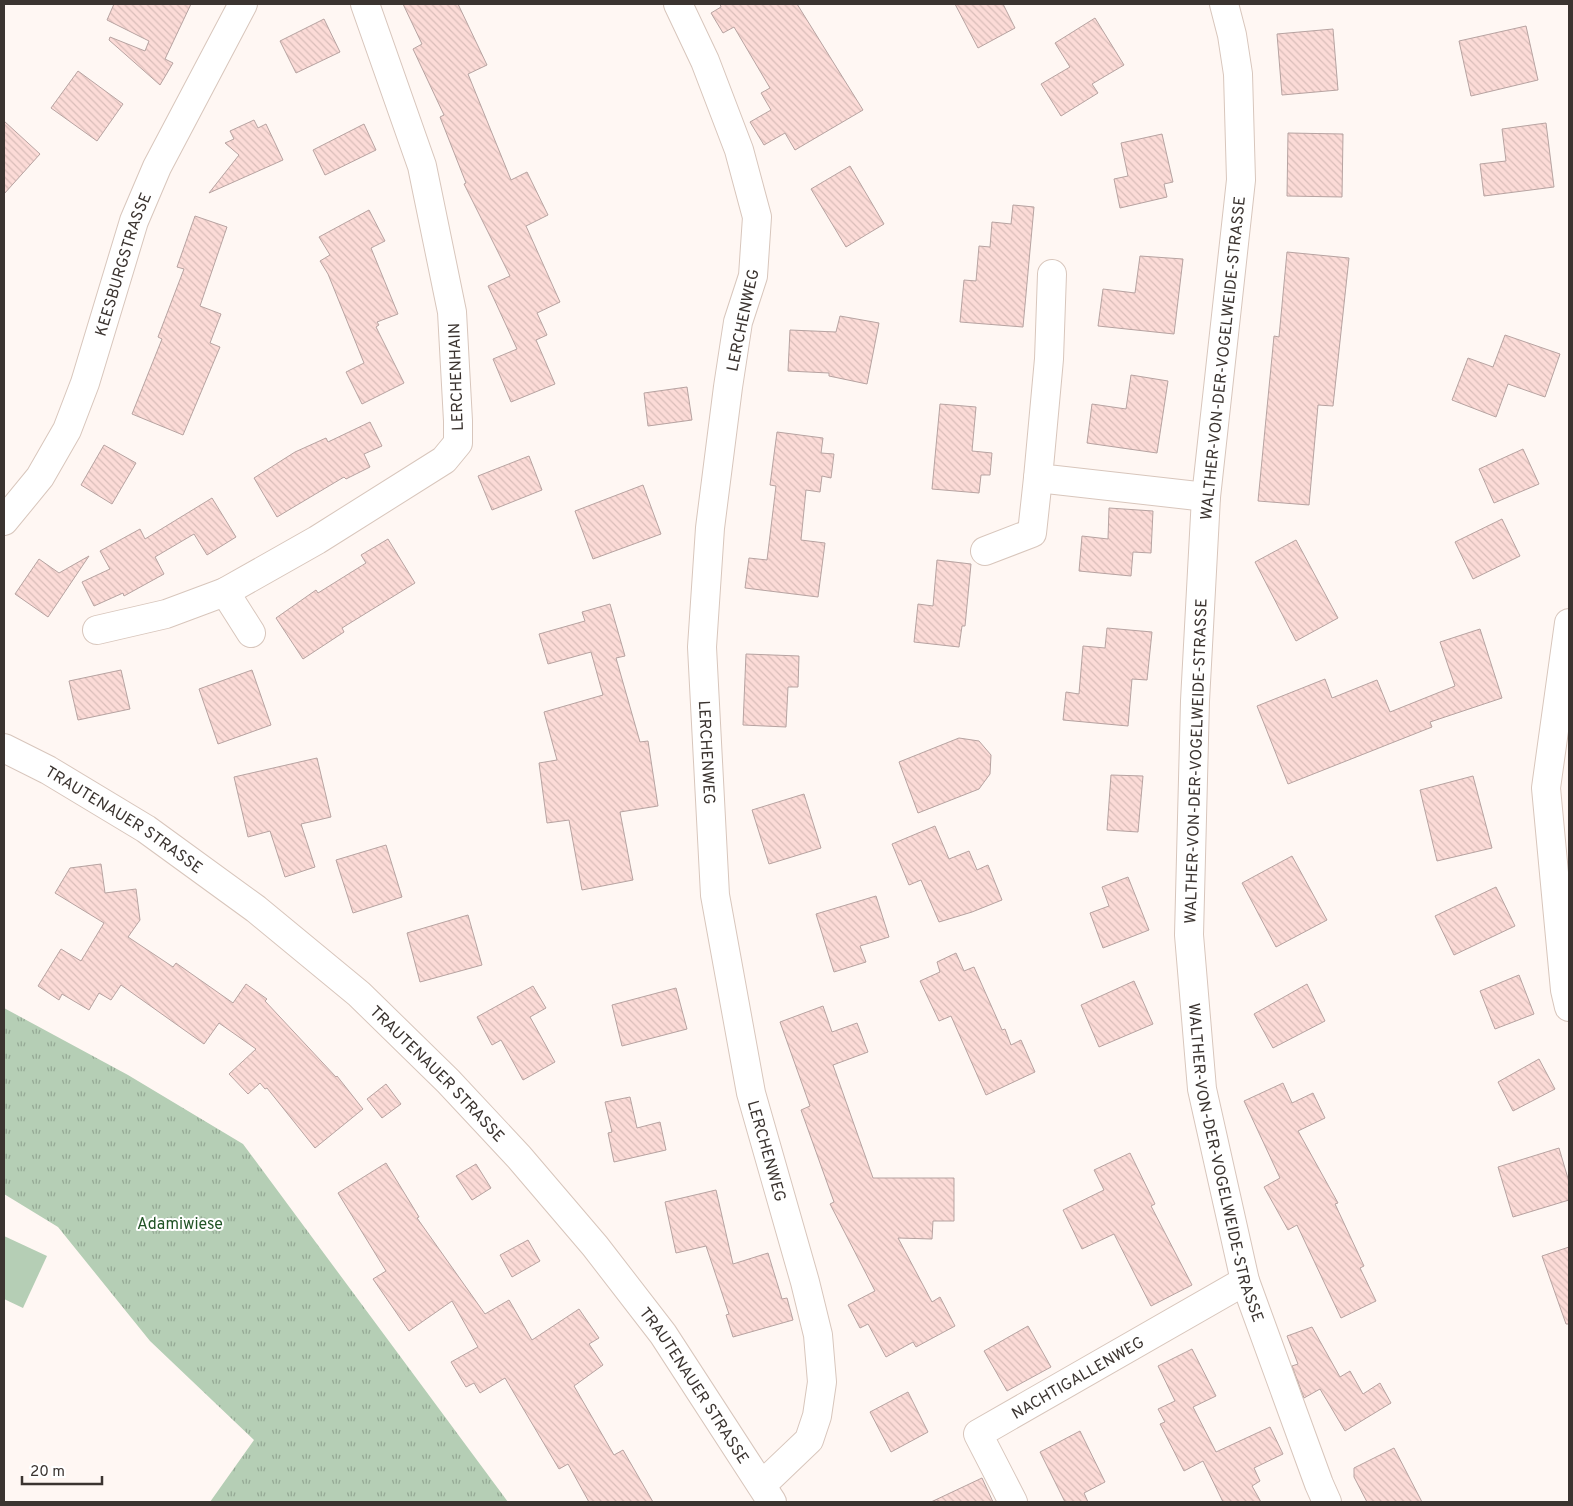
<svg xmlns="http://www.w3.org/2000/svg" width="1573" height="1506" font-family="Overpass,sans-serif">
<style>
.grass{fill:url(#grass-tufts)}
.pitch{fill:#b5ceb5}
.building{fill:url(#building-back-hatch);stroke:#b7a3a1}
.lines{fill:none;stroke-linecap:round;stroke-linejoin:round}
.minor-casing{stroke:#d8c6bc;stroke-width:30}
.minor{stroke:#fff;stroke-width:28}
.labels{text-anchor:middle;stroke-width:4;stroke-linejoin:round;paint-order:stroke}
.street-label{font-size:16px;fill:#3b3430;stroke:#fff}
.park-label{font-size:16px;fill:#215426;stroke:#fff}
</style>
<defs>
<pattern id="grass-tufts" width="24" height="20" patternUnits="userSpaceOnUse" patternTransform="scale(1.25)"><rect width="24" height="20" fill="#b5ceb5"/><path d="M3 7l-1-3M5 7V3M7 7l1-3M15 17l-1-3M17 17v-4M19 17l1-3" fill="none" stroke="#94a894"/></pattern>
<pattern id="building-back-hatch" width="6" height="6" patternUnits="userSpaceOnUse" patternTransform="scale(1.25)"><rect width="6" height="6" fill="#fcdbd7"/><path d="M-1 5l2 2M0 0l6 6M5-1l2 2" fill="none" stroke="#d9bdb9"/></pattern>
</defs>
<rect width="100%" height="100%" fill="#fff7f3"/>
<!-- grass -->
<polygon class="grass" points="4,1008 128,1075 243,1144 508,1502 210,1502 254,1440 150,1341 58,1227 4,1194"/>
<!-- pitch -->
<polygon class="pitch" points="4,1236 47,1256 23,1308 4,1299"/>
<!-- building -->
<g class="building">
<polygon points="114,4 191,4 165,59 173,63 160,85 109,40 110,37 145,51 149,41 107,20"/>
<polygon points="403,4 458,4 487,65 468,74 511,180 527,172 548,215 526,226 560,302 537,313 547,335 536,340 555,384 511,402 493,359 517,349 488,286 510,276 464,184 466,183 440,117 444,115 413,49 422,44"/>
<polygon points="720,4 797,4 863,110 795,150 785,133 764,145 750,122 771,110 761,93 770,88 734,27 723,33 711,13 721,7"/>
<polygon points="955,4 1003,4 1015,28 978,48"/>
<polygon points="1095,18 1124,65 1092,84 1098,93 1061,116 1041,84 1070,67 1055,43"/>
<polygon points="324,19 340,52 296,73 280,41"/>
<polygon points="1526,26 1538,80 1471,96 1459,41"/>
<polygon points="1333,29 1338,90 1282,95 1277,34"/>
<polygon points="78,71 123,104 97,141 51,108"/>
<polygon points="254,120 258,128 266,124 283,160 209,193 239,155 225,143 234,139 230,131"/>
<polygon points="4,121 40,154 4,194"/>
<polygon points="1546,123 1554,187 1484,196 1480,164 1506,161 1502,129"/>
<polygon points="364,124 376,150 325,175 313,150"/>
<polygon points="1288,133 1343,134 1342,197 1287,196"/>
<polygon points="1162,134 1173,182 1164,184 1167,197 1120,208 1114,179 1128,176 1121,143"/>
<polygon points="850,166 884,224 846,247 811,189"/>
<polygon points="1013,205 1034,207 1023,327 960,322 964,280 976,281 979,246 990,247 992,222 1011,224"/>
<polygon points="369,210 385,241 371,248 398,314 377,322 379,325 376,327 404,383 362,404 346,372 364,363 328,274 320,261 330,255 319,237"/>
<polygon points="195,216 227,227 200,306 221,314 210,343 220,347 183,435 132,414 162,339 158,337 184,269 177,267"/>
<polygon points="1287,252 1349,258 1333,406 1318,405 1309,505 1258,501 1274,336 1279,337"/>
<polygon points="1140,256 1183,259 1174,334 1098,326 1103,289 1135,293"/>
<polygon points="840,316 879,323 867,384 829,376 829,373 788,371 790,330 836,332"/>
<polygon points="1505,335 1560,354 1545,397 1508,384 1496,417 1452,400 1468,358 1493,367"/>
<polygon points="1131,375 1168,381 1157,453 1087,443 1092,404 1126,409"/>
<polygon points="687,387 692,420 648,426 644,393"/>
<polygon points="940,404 976,407 972,451 992,453 990,475 981,475 979,493 932,489"/>
<polygon points="370,422 382,446 364,454 370,467 346,479 344,477 277,517 254,478 295,452 326,438 328,442"/>
<polygon points="777,432 823,438 821,453 834,454 831,478 822,476 820,492 806,490 801,540 825,543 818,597 745,588 749,558 767,560 776,486 770,485"/>
<polygon points="104,445 136,463 112,504 81,485"/>
<polygon points="1523,449 1539,484 1494,503 1479,469"/>
<polygon points="529,456 542,490 492,510 478,476"/>
<polygon points="643,485 661,534 593,559 575,511"/>
<polygon points="212,498 236,537 207,555 194,534 155,557 164,574 124,596 123,593 94,606 82,582 110,569 100,551 140,529 145,539"/>
<polygon points="1109,508 1153,511 1151,553 1133,552 1131,576 1079,571 1082,536 1108,539"/>
<polygon points="1502,519 1520,556 1473,579 1455,542"/>
<polygon points="388,539 415,583 342,628 344,632 303,659 276,618 316,590 318,593 366,563 361,555"/>
<polygon points="1296,540 1338,618 1296,641 1255,562"/>
<polygon points="89,556 48,617 15,594 39,559 59,573"/>
<polygon points="937,560 971,564 965,626 962,626 959,647 914,642 918,604 933,606"/>
<polygon points="610,604 625,656 616,658 640,742 648,741 658,806 620,812 633,880 582,890 569,820 547,823 539,763 557,760 544,712 603,695 591,652 548,664 539,634 585,621 582,612"/>
<polygon points="1107,628 1152,632 1147,680 1132,679 1128,726 1063,720 1066,692 1079,694 1083,646 1105,648"/>
<polygon points="1480,629 1502,698 1430,722 1432,727 1288,784 1257,706 1325,679 1332,698 1377,680 1390,712 1455,686 1440,642"/>
<polygon points="746,654 799,656 798,687 788,687 786,727 743,725"/>
<polygon points="121,670 130,709 78,720 69,681"/>
<polygon points="252,670 271,725 218,744 199,689"/>
<polygon points="959,738 979,741 991,755 990,774 979,789 918,813 899,762"/>
<polygon points="317,758 331,817 301,824 315,867 285,877 270,831 248,837 234,777"/>
<polygon points="1111,775 1143,776 1138,832 1107,830"/>
<polygon points="1473,776 1492,848 1437,861 1420,790"/>
<polygon points="804,794 821,848 769,864 752,810"/>
<polygon points="935,826 949,859 969,851 977,870 988,865 1002,900 972,912 939,922 921,880 909,885 892,844"/>
<polygon points="386,845 402,897 353,913 336,860"/>
<polygon points="1292,856 1327,920 1276,947 1242,883"/>
<polygon points="101,864 105,893 136,889 140,920 128,937 173,967 176,963 233,1003 246,984 267,999 265,1001 336,1077 337,1076 363,1109 315,1148 267,1088 265,1089 260,1083 248,1094 229,1074 256,1049 219,1023 204,1044 121,985 111,1000 99,993 89,1010 62,994 59,1000 38,986 61,949 81,961 104,923 55,893 70,868"/>
<polygon points="1128,877 1149,930 1103,948 1090,913 1109,906 1102,887"/>
<polygon points="1496,887 1515,926 1454,955 1435,916"/>
<polygon points="876,896 889,937 860,946 866,962 834,972 816,914"/>
<polygon points="468,915 482,965 420,982 407,933"/>
<polygon points="956,953 964,971 974,967 1002,1030 1005,1029 1011,1045 1021,1040 1035,1072 986,1095 951,1016 939,1021 920,981 940,972 937,962"/>
<polygon points="1519,975 1534,1014 1495,1029 1480,991"/>
<polygon points="1134,981 1153,1024 1099,1047 1081,1005"/>
<polygon points="1307,984 1325,1021 1273,1048 1254,1014"/>
<polygon points="533,986 546,1008 530,1017 555,1062 523,1080 501,1040 492,1045 477,1017"/>
<polygon points="676,988 687,1029 622,1046 612,1005"/>
<polygon points="823,1006 832,1032 857,1023 868,1052 833,1065 873,1178 954,1178 954,1221 933,1221 932,1239 898,1238 932,1302 940,1297 955,1326 916,1347 913,1342 886,1357 868,1324 860,1328 848,1305 875,1291 830,1204 834,1202 801,1110 810,1106 780,1022"/>
<polygon points="1539,1059 1555,1089 1513,1111 1498,1082"/>
<polygon points="1283,1083 1292,1103 1313,1093 1325,1118 1298,1131 1338,1203 1335,1204 1364,1266 1360,1268 1376,1301 1341,1318 1297,1225 1288,1230 1264,1187 1280,1178 1244,1101"/>
<polygon points="386,1084 401,1104 382,1118 367,1099"/>
<polygon points="630,1097 637,1128 660,1122 666,1150 614,1162 608,1133 612,1132 605,1102"/>
<polygon points="1559,1148 1569,1182 1569,1200 1513,1217 1498,1167"/>
<polygon points="1130,1153 1155,1204 1151,1206 1192,1285 1151,1306 1114,1234 1082,1249 1063,1210 1104,1190 1094,1170"/>
<polygon points="386,1163 419,1217 417,1218 485,1314 509,1300 532,1340 579,1309 599,1338 589,1344 603,1365 574,1386 614,1455 623,1450 653,1502 589,1502 568,1464 559,1469 505,1378 480,1393 474,1383 466,1387 451,1362 478,1347 452,1301 409,1331 373,1279 386,1271 338,1193"/>
<polygon points="476,1164 491,1188 472,1200 456,1176"/>
<polygon points="716,1190 733,1264 768,1253 782,1299 787,1298 793,1320 733,1337 726,1315 729,1314 706,1246 676,1253 665,1202"/>
<polygon points="528,1240 540,1261 512,1277 500,1255"/>
<polygon points="1569,1247 1569,1324 1566,1324 1542,1256"/>
<polygon points="1028,1326 1051,1367 1007,1391 984,1351"/>
<polygon points="1312,1327 1340,1377 1350,1371 1363,1394 1380,1383 1391,1403 1345,1431 1320,1389 1304,1398 1292,1366 1298,1364 1287,1336"/>
<polygon points="1192,1349 1216,1396 1193,1407 1216,1452 1270,1427 1283,1454 1254,1468 1260,1481 1252,1486 1261,1502 1223,1502 1203,1461 1184,1471 1160,1424 1165,1422 1158,1409 1175,1401 1158,1366"/>
<polygon points="908,1392 928,1432 891,1452 870,1412"/>
<polygon points="1080,1431 1105,1482 1084,1493 1088,1502 1065,1502 1040,1452"/>
<polygon points="1394,1448 1422,1502 1367,1502 1354,1477 1354,1468"/>
<polygon points="982,1478 993,1502 931,1502"/>
</g>
<g class="lines">
<defs>
<g id="minor">
<path id="s1" d="M678 4 705 61 739 150 757 217 753 276 738 322 728 387 710 528 702 647 715 895 751 1093 805 1282 818 1335 822 1382 817 1416 809 1440 762 1485"/>
<path id="s2" d="M1224 4 1232 35 1238 74 1241 180 1206 497 1195 701 1189 935 1202 1089 1245 1281 1319 1484 1327 1502"/>
<polyline points="1052,274 1049,359 1038,478 1206,497"/>
<path id="s3" d="M4 521 40 477 67 430 85 383 134 221 157 167 243 4"/>
<polyline points="985,551 1032,533 1038,478"/>
<polyline points="225,592 251,633"/>
<polyline points="1569,623 1546,788 1565,990 1569,1007"/>
<polyline points="97,630 166,614 225,592 317,540 444,460 458,443 458,421 452,312 422,166 365,4"/>
<path id="s4" d="M4 748 48 770 146 829 256 909 359 994 448 1081 519 1157 595 1246 663 1334 772 1502"/>
<path id="s5" d="M1013 1502 978 1434 1245 1281"/>
</g>
</defs>
<!-- minor casing -->
<use href="#minor" class="minor-casing"/>
<!-- minor -->
<use href="#minor" class="minor"/>
</g>
<g class="labels">
<!-- street labels -->
<g class="street-label">
<text dy="6" stroke="none"><textPath href="#s3" startOffset="286">KEESBURGSTRASSE</textPath></text>
<text transform="translate(742 320) rotate(-78)" y="6">LERCHENWEG</text>
<text transform="translate(1222 358) rotate(-84)" y="6">WALTHER-VON-DER-VOGELWEIDE-STRASSE</text>
<text transform="translate(455 377) rotate(-92)" y="6">LERCHENHAIN</text>
<text dy="6" stroke="none"><textPath href="#s1" startOffset="768">LERCHENWEG</textPath></text>
<text transform="translate(1195 761) rotate(-88)" y="6">WALTHER-VON-DER-VOGELWEIDE-STRASSE</text>
<text dy="6" stroke="none"><textPath href="#s4" startOffset="140">TRAUTENAUER STRASSE</textPath></text>
<text dy="6" stroke="none"><textPath href="#s4" startOffset="545">TRAUTENAUER STRASSE</textPath></text>
<text dy="6" stroke="none"><textPath href="#s1" startOffset="1172">LERCHENWEG</textPath></text>
<text dy="6" stroke="none"><textPath href="#s2" startOffset="1166">WALTHER-VON-DER-VOGELWEIDE-STRASSE</textPath></text>
<text dy="6" stroke="none"><textPath href="#s5" startOffset="191">NACHTIGALLENWEG</textPath></text>
<text dy="6" stroke="none"><textPath href="#s4" startOffset="950">TRAUTENAUER STRASSE</textPath></text>
</g>
<!-- park labels -->
<g class="park-label">
<text x="180" y="1229">Adamiwiese</text>
</g>
</g>
<!-- border -->
<rect width="1573" height="1506" fill="none" stroke="#3b3430" stroke-width="10"/>
<!-- scale -->
<path d="M22 1476v8h80v-8" fill="none" stroke="#3b3430" stroke-width="2.5"/>
<text x="30" y="1476" font-size="15" fill="#3b3430" stroke="#ffffff" stroke-width="4" paint-order="stroke">20 m</text>
</svg>
